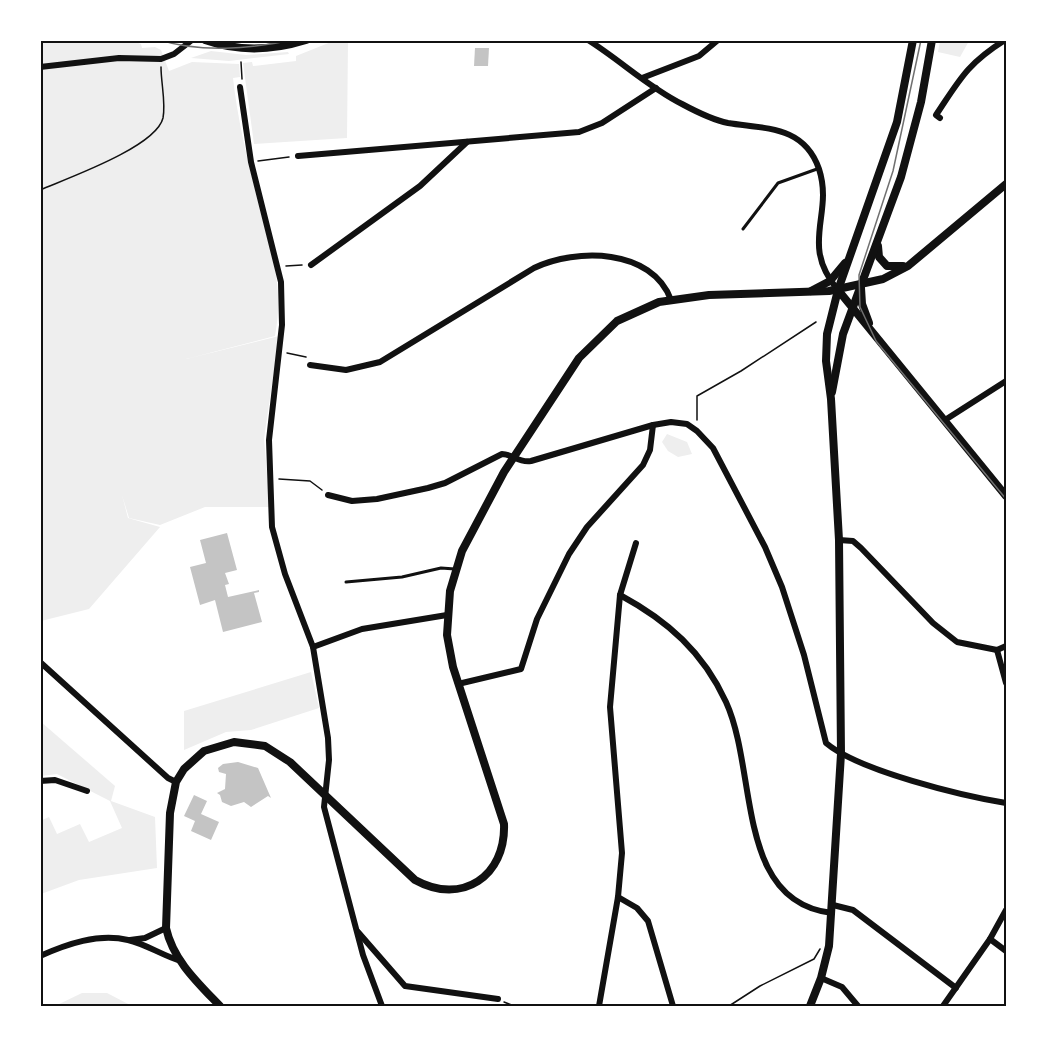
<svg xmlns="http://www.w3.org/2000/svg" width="1047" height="1047" font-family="'PT Sans',sans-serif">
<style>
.green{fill:#eee}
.building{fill:#c4c4c4}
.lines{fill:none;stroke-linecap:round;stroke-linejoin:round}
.path{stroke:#111;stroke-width:1.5}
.service{stroke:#111;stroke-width:3}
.minor{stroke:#111;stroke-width:6}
.tertiary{stroke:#111;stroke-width:8}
.secondary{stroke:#111;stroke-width:8}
.tram{stroke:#707070;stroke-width:1.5}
.neatline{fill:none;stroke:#111;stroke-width:2}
</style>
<rect width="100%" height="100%" fill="#fff"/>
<!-- green -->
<g class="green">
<polygon points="336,40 348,41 347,138 254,144 243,63 252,62 253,66 296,61 296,56"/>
<path d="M40 41H133L141 44 142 48 155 47 161 50 169 71 192 62 239 64 240 77 233 78C238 123 249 166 260 209 272 257 284 285 275 336L186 359 279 336 264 439 270 507H205L160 525 129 518 122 495 128 518 160 527 89 609 41 621Z"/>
<polygon points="940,41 940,40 969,41 960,57 938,52"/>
<polygon points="211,51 246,55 288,52 289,54 229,61 191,58"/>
<polygon points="667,434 687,442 692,454 678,457 668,451 662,442"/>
<polygon points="311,672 319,708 251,730 226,732 184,750 184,711"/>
<polygon points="41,722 115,786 111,801 155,817 157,868 79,880 41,894 40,821 49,817 57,834 80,824 89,842 122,828 110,801 57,774 41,776"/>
<polygon points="82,993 107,993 132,1006 55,1006"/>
</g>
<!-- building -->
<g class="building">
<polygon points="475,48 489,48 488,66 474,66"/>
<polygon points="227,533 237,570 225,573 229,584 225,585 228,597 259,590 259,592 254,593 262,622 223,632 215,600 200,605 190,567 206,563 200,540"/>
<polygon points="238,762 258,768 271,798 268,796 251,807 244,802 231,806 222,802 220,795 217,793 225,789 226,774 219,772 218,768 223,764"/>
<polygon points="194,795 207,801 201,814 219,822 211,840 191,831 195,821 184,816"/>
</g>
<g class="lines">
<!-- path -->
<g class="path">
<polyline points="241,62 242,79"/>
<polyline points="258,161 289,157"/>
<path d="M40 190C68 178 156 147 163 118 166 103 161 83 161 67"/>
<polyline points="286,266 302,265"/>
<polyline points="287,353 306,357"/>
<polyline points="697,420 697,396 741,371 816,322"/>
<polyline points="279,479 310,481 322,490"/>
<polyline points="504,1002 514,1006"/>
<polyline points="729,1006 760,986 814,959 820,949"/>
</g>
<!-- service -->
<g class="service">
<polyline points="743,229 778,183 817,169"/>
<polyline points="346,582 402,577 441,568 455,569"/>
</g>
<!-- minor -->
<g class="minor">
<path d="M588 40C620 60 648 87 682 104 695 111 713 120 728 123 764 129 804 125 819 169 834 215 799 244 838 290"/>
<polyline points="40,67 119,58 161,59 174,54 192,40"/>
<polyline points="642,78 699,56 718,40"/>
<polyline points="240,87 251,162 281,282 282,325 269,440 272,527 285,574 313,647 328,738 329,760 324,807 363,955 382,1006"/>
<path d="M940 118 936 115C960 79 967 64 1005 40"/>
<polyline points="298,156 579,132 602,123 656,88"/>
<polyline points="311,265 420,186 467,142"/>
<path d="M310 365 346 370 380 362 534 268C576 248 652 248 671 300"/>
<polyline points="945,420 1006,381"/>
<path d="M328 495 352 501 377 499 428 488 445 483 502 454C513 454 518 463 531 461L653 425 671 422 687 424 697 431 713 448 765 547 782 587 804 655 826 743C859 771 963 796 1006 803"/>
<polyline points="839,540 853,541 861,548 933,623 957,642 997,650 1006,646"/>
<path d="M620 595C668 621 703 652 726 702 758 772 735 902 832 913"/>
<polyline points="313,647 362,629 447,615"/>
<polyline points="997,650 1006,683"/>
<polyline points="40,662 168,778 176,782"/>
<polyline points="458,684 521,669 537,619 569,554 587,527 643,465 650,450 653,425"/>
<polyline points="40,781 55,780 87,791"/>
<polyline points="618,897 637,908 648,921 673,1006"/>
<polyline points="833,905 853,910 956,988"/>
<polyline points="358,932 405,986 498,999"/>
<polyline points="990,939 1006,951"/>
<polyline points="130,940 145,938 166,928"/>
<path d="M40 956C67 944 98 933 128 940 146 944 163 956 181 961"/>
<polyline points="821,978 842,987 858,1006"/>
<polyline points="599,1006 618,897 622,853 610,707 620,595 636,543"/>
<polyline points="943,1006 990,939 1006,910"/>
</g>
<!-- tertiary -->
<g class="tertiary">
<polyline points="878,246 879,257 887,266 903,266"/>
<polyline points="861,288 862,304 869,323"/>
<polyline points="838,290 1006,496"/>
<polyline points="811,291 830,281 845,263"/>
<path d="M220 1006C198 983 173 960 166 928L170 813 176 782 184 769 204 751 234 742 265 746 290 762 415 880C462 906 506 876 504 824L453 667 447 635 450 591 462 551 504 472 579 358 617 321 659 302 709 295 829 291 883 279 908 266 1006 184"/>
</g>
<!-- secondary -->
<g class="secondary">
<path d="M205 40C239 52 271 51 306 40"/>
<polyline points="832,392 843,334 901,177 921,102 932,40"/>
<polyline points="810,1006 821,978 829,946 841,754 839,540 831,399 826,361 827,334 838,290 897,122 913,40"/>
</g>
<!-- tram -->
<g class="tram">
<path d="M160 40C200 53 251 49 292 40"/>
<polyline points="921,40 893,171 859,275 860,307 876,341 1006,499"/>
</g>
</g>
<!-- border -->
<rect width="1047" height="1047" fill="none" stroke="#ffffff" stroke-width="84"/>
<rect x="42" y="42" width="963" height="963" class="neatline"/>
</svg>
